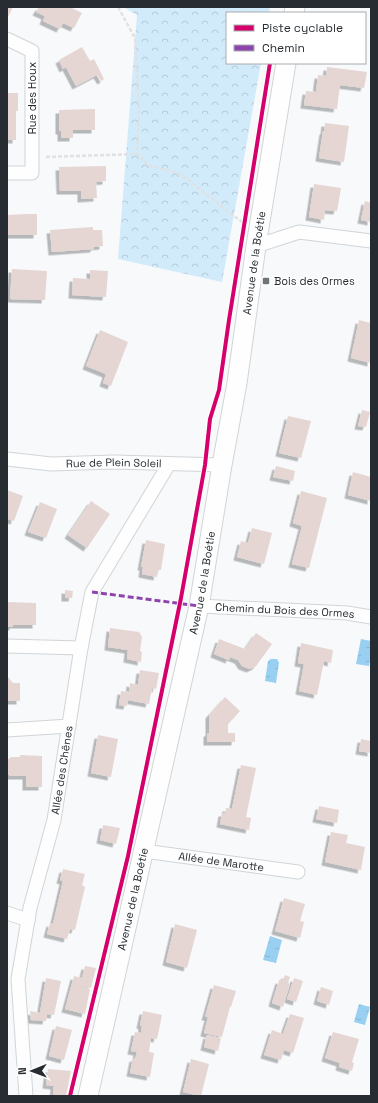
<svg xmlns="http://www.w3.org/2000/svg" width="378" height="1103" font-family="'Space Grotesk',sans-serif">
<style>
.forest{fill:url(#forest-crowns)}
.water{fill:url(#water-ripples)}
.building{fill:#e5d6d3;filter:url(#shadow)}
.lines{fill:none;stroke-linecap:round;stroke-linejoin:round}
.street-casing{stroke:#d1d5d8;stroke-width:15}
.secondary-casing{stroke:#d1d5d8;stroke-width:21}
.path{stroke:#e0e1e2;stroke-width:2.5;stroke-dasharray:4 2;stroke-linecap:butt}
.street{stroke:#fefefe;stroke-width:13}
.secondary{stroke:#fefefe;stroke-width:19}
.quiet{stroke:#8e44ad;stroke-width:3;stroke-dasharray:6 3;stroke-linecap:butt}
.cycleway-casing{stroke:#fff;stroke-width:6}
.cycleway{stroke:#d6006c;stroke-width:4}
.poi-dot{fill:#6f7478;stroke:#fff;stroke-width:1.5}
.labels{text-anchor:middle;stroke-width:3;stroke-linejoin:round;paint-order:stroke}
.street-label{font-size:11px;fill:#262c31;stroke:#fff}
.poi-label{font-size:11px;fill:#262c31;stroke:#fff;text-anchor:start}
</style>
<defs>
<pattern id="forest-crowns" width="20" height="18" patternUnits="userSpaceOnUse"><rect width="20" height="18" fill="#d2ebfb"/><path d="M2 6a3 3 0 1 1 6 0M12 15a3 3 0 1 1 6 0" fill="none" stroke="#b4cad8"/></pattern>
<pattern id="water-ripples" width="26" height="14" patternUnits="userSpaceOnUse"><rect width="26" height="14" fill="#99d0f2"/><path d="M2 4q2-2 4 0t4 0M15 11q2-2 4 0t4 0" fill="none" stroke="#84b3d0"/></pattern>
<filter id="shadow"><feDropShadow dx="-3.5" dy="3.5" stdDeviation="0" flood-color="#0004"/></filter>
</defs>
<rect width="100%" height="100%" fill="#f7f9fb"/>
<!-- forest -->
<polygon class="forest" points="123,7 270,7 269,13 227,13 227,63 261,63 222,282 118,259 137,15"/>
<!-- water -->
<g class="water">
<polygon points="361,639 371,641 371,654 369,666 356,664"/>
<polygon points="271,659 277,659 279,663 276,683 265,681 268,661"/>
<polygon points="270,936 282,940 276,963 263,960"/>
<polygon points="359,1004 370,1007 365,1025 354,1022"/>
</g>
<!-- building -->
<g class="building">
<polygon points="7,7 13,7 7,19"/>
<polygon points="39,7 70,7 82,13 74,28 63,23 60,29 43,21 45,16 36,12"/>
<polygon points="82,47 90,61 94,59 104,79 101,81 97,75 76,86 66,67 63,69 59,60"/>
<polygon points="327,67 367,72 364,88 340,85 337,109 304,105 306,91 316,92 318,75 326,76"/>
<polygon points="7,93 18,93 18,111 16,111 16,140 7,140"/>
<polygon points="95,109 95,130 73,130 73,138 61,138 61,131 59,131 59,110"/>
<polygon points="325,123 349,126 344,162 319,158 323,131 324,131"/>
<polygon points="106,166 106,181 96,182 97,198 81,199 81,191 60,191 59,167"/>
<polygon points="314,184 341,188 337,211 325,210 324,220 309,217"/>
<polygon points="365,201 371,203 371,222 361,220"/>
<polygon points="27,214 37,214 37,235 7,235 7,215"/>
<polygon points="93,227 93,230 102,230 103,246 94,247 94,249 52,252 50,230"/>
<polygon points="12,269 47,271 45,300 10,299"/>
<polygon points="90,270 108,271 106,297 72,295 73,278 90,279"/>
<polygon points="359,320 371,323 371,363 351,358"/>
<polygon points="100,330 128,342 111,386 103,383 106,374 86,366"/>
<polygon points="362,410 370,412 366,427 358,426"/>
<polygon points="288,416 311,421 301,458 279,453"/>
<polygon points="276,466 295,471 293,481 273,477"/>
<polygon points="353,472 371,477 371,501 348,495"/>
<polygon points="7,490 23,496 14,521 7,519"/>
<polygon points="301,491 327,498 309,568 292,564 302,526 293,523"/>
<polygon points="91,501 110,514 87,548 68,535"/>
<polygon points="40,502 57,509 46,538 28,532"/>
<polygon points="252,528 272,533 264,564 237,557 241,541 248,543"/>
<polygon points="146,540 165,544 161,570 158,570 157,577 142,574 143,567 141,567"/>
<polygon points="65,590 73,591 72,598 65,598"/>
<polygon points="7,602 36,603 36,625 13,625 13,627 7,627"/>
<polygon points="110,628 139,632 142,637 140,651 142,652 141,662 127,659 128,650 108,647"/>
<polygon points="256,633 272,644 256,666 250,669 242,666 238,660 230,657 229,660 214,654 219,639 245,649"/>
<polygon points="301,643 333,650 331,663 324,661 317,695 299,691 304,664 298,663"/>
<polygon points="140,670 159,673 156,689 152,688 149,704 128,700 127,706 119,705 121,691 129,692 130,683 138,685"/>
<polygon points="7,676 13,683 20,683 20,701 7,701"/>
<polygon points="225,697 240,711 228,724 228,733 235,733 235,742 207,742 207,733 209,733 209,715"/>
<polygon points="98,735 118,739 111,777 91,773"/>
<polygon points="361,739 371,741 371,753 359,751"/>
<polygon points="20,755 42,756 42,787 26,787 26,776 10,776 7,773 7,760 11,757 20,757"/>
<polygon points="241,765 256,768 246,817 251,818 249,830 220,824 222,813 225,813 226,808 232,809"/>
<polygon points="319,806 339,810 337,823 316,819"/>
<polygon points="103,825 120,828 116,844 100,840"/>
<polygon points="331,832 348,835 346,843 365,847 361,870 325,862"/>
<polygon points="63,869 85,874 82,885 85,887 75,930 70,929 67,939 47,934 50,923 53,924 63,881 60,880"/>
<polygon points="284,898 305,904 300,921 304,922 300,938 275,931"/>
<polygon points="175,924 197,930 187,968 166,962"/>
<polygon points="85,966 96,968 91,988 75,985 90,989 85,1014 65,1009 74,976 82,978"/>
<polygon points="285,975 290,977 288,983 290,984 283,1007 272,1003 279,980 282,981"/>
<polygon points="46,978 61,981 54,1015 47,1014 46,1021 31,1020 30,1011 40,1013"/>
<polygon points="294,978 303,981 296,1002 287,999"/>
<polygon points="214,985 236,991 231,1007 230,1007 222,1037 204,1033 208,1017 205,1017"/>
<polygon points="321,987 333,991 329,1005 317,1001"/>
<polygon points="143,1011 162,1015 157,1039 151,1038 149,1052 154,1053 150,1077 130,1073 133,1058 135,1059 137,1052 131,1051 135,1032 141,1033 142,1026 140,1025"/>
<polygon points="290,1014 304,1018 293,1053 284,1050 281,1060 264,1055 272,1030 283,1034"/>
<polygon points="56,1026 72,1030 64,1060 49,1056"/>
<polygon points="333,1032 359,1039 352,1062 354,1063 352,1071 339,1067 340,1063 325,1058"/>
<polygon points="207,1035 221,1038 218,1051 204,1047"/>
<polygon points="191,1059 209,1064 201,1096 183,1092"/>
<polygon points="48,1069 71,1071 66,1096 53,1096 54,1086 46,1085"/>
</g>
<g class="lines">
<defs>
<g id="street">
<polyline points="7,39 32,51 32,173 7,173"/>
<polyline points="256,246 299,232 371,241"/>
<path id="s1" d="M7 459 51 464 114 462 222 465"/>
<path id="s2" d="M199 606 347 613 371 617"/>
<polyline points="7,646 81,648"/>
<polyline points="7,730 69,726"/>
<path id="s3" d="M144 851 298 872"/>
<polyline points="7,913 28,920"/>
<path id="s4" d="M26 1096 18 979 30 908 54 820 81 648 92 592 169 464"/>
</g>
<g id="secondary">
<polyline points="294,13 295,7"/>
<path id="s5" d="M88 1096 199 606 222 465 237 383 256 246 286 63"/>
</g>
</defs>
<!-- street casing -->
<use href="#street" class="street-casing"/>
<!-- secondary casing -->
<use href="#secondary" class="secondary-casing"/>
<!-- path -->
<g class="path">
<polyline points="118,7 135,38 139,113 137,154 149,166 179,173 242,222"/>
<polyline points="46,157 137,154"/>
</g>
<!-- street -->
<use href="#street" class="street"/>
<!-- secondary -->
<use href="#secondary" class="secondary"/>
<!-- quiet -->
<polyline class="quiet" points="92,592 199,606"/>
<defs>
<polyline id="cycleway" points="70,1096 128,856 181,598 205,465 210,419 219,390 229,320 270,63"/>
</defs>
<!-- cycleway casing -->
<use href="#cycleway" class="cycleway-casing"/>
<!-- cycleway -->
<use href="#cycleway" class="cycleway"/>
</g>
<!-- markers -->
<rect class="poi-dot" x="262" y="277" width="8" height="8" rx="2"/>
<g class="labels">
<!-- street labels -->
<g class="street-label">
<text transform="translate(32 98) rotate(-90)" y="4">Rue des Houx</text>
<text dy="4" stroke="none"><textPath href="#s5" startOffset="850">Avenue de la Boétie</textPath></text>
<text dy="4" stroke="none"><textPath href="#s1" startOffset="107">Rue de Plein Soleil</textPath></text>
<text dy="4" stroke="none"><textPath href="#s5" startOffset="526">Avenue de la Boétie</textPath></text>
<text dy="4" stroke="none"><textPath href="#s2" startOffset="86">Chemin du Bois des Ormes</textPath></text>
<text dy="4" stroke="none"><textPath href="#s4" startOffset="331">Allée des Chênes</textPath></text>
<text dy="4" stroke="none"><textPath href="#s3" startOffset="78">Allée de Marotte</textPath></text>
<text dy="4" stroke="none"><textPath href="#s5" startOffset="202">Avenue de la Boétie</textPath></text>
</g>
<!-- poi labels -->
<g class="poi-label">
<text x="274" y="285">Bois des Ormes</text>
</g>
</g>
<!-- border -->
<rect width="378" height="1103" fill="none" stroke="#262c31" stroke-width="16"/>
<!-- legend -->
<rect x="226" y="12" width="140" height="52" fill="#ffffff" stroke="#a8abad"/>
<rect x="234" y="25" width="20" height="6" fill="#d6006c" stroke="#a8abad"/>
<text x="262" y="32" font-size="12" fill="#262c31">Piste cyclable</text>
<rect x="234" y="45" width="20" height="6" fill="#8e44ad" stroke="#a8abad"/>
<text x="262" y="52" font-size="12" fill="#262c31">Chemin</text>
<!-- north arrow -->
<g transform="translate(32 1071) rotate(269)" stroke="#ffffff" stroke-width="3" paint-order="stroke">
<path d="M0-3L7 15L0 10L-7 15Z" fill="#262c31"/>
<text y="-6" font-size="11" font-weight="bold" text-anchor="middle" fill="#262c31">N</text>
</g>
</svg>
